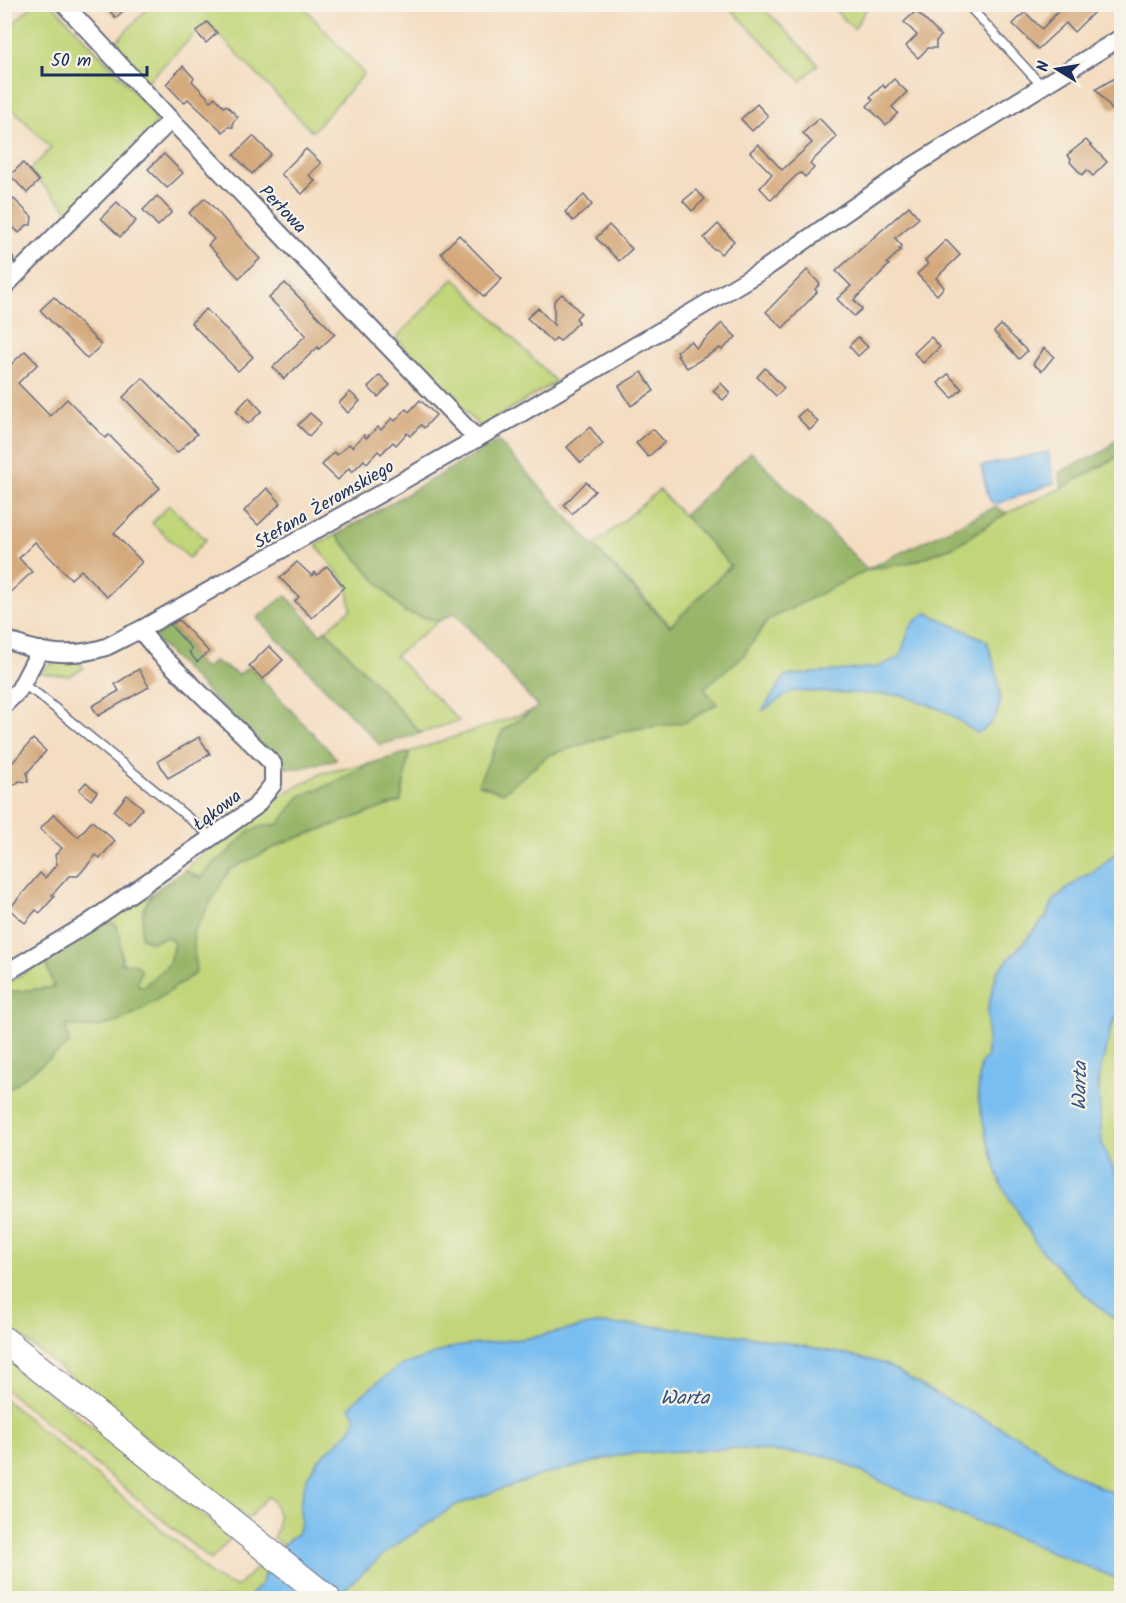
<svg xmlns="http://www.w3.org/2000/svg" width="1126" height="1603" font-family="Kalam,sans-serif">
<style>
.green{fill:#c1d579;stroke:#6e826c;stroke-width:1.5;fill-rule:evenodd}
.forest{fill:#98b669;stroke:#5a7264;stroke-width:1.5}
.water{fill:#79bef0;stroke:#4a76a7;stroke-width:1.5}
.building{fill:#d4a97c}
.lines{fill:none;stroke-linecap:round;stroke-linejoin:round}
.service-casing{stroke:#676c81;stroke-width:11}
.minor-casing{stroke:#676c81;stroke-width:20}
.primary-casing{stroke:#676c81;stroke-width:28}
.service{stroke:#fff;stroke-width:8}
.minor{stroke:#fff;stroke-width:16}
.primary{stroke:#fff;stroke-width:26}
.labels{text-anchor:middle;stroke-width:4.5;stroke-linejoin:round;paint-order:stroke}
.street-label{font-size:18px;fill:#1b2f5e;stroke:#f7f3e8}
.water-label{font-size:20px;font-style:italic;fill:#325382;stroke:#f7f3e8}
</style>
<rect width="100%" height="100%" fill="#f7f3e8"/>
<filter id="ink" filterUnits="userSpaceOnUse"><feTurbulence type="fractalNoise" baseFrequency=".0167" numOctaves="2"/><feDisplacementMap in="SourceGraphic" scale="12" xChannelSelector="R" yChannelSelector="G"/><feConvolveMatrix kernelMatrix="1 2 1 2 8 2 1 2 1" color-interpolation-filters="sRGB"/></filter>
<filter id="wash" filterUnits="userSpaceOnUse"><feTurbulence type="fractalNoise" baseFrequency=".008" numOctaves="4" result="noise"/><feDisplacementMap in="SourceGraphic" scale="24" xChannelSelector="R" yChannelSelector="G"/><feGaussianBlur stdDeviation="1.35" result="paint"/><feColorMatrix in="noise" values="0 0 0 0 0 0 0 0 0 0 0 0 0 0 0 0 0 1.4 0 .05"/><feComposite in="paint" operator="in"/></filter>
<g filter="url(#wash)">
<rect width="100%" height="100%" fill="#f4ddc1"/>
<!-- green -->
<g class="green">
<polygon points="33,5 53,5 153,111 156,122 152,133 70,212 29,171 51,148 5,101 5,31"/>
<polygon points="151,5 302,5 364,74 312,132 207,22 145,84 111,47"/>
<polygon points="727,5 761,5 818,64 801,81"/>
<polygon points="830,5 869,5 854,29"/>
<polygon points="454,278 556,382 480,427 396,338"/>
<path d="M1121 455V848L1095 871 1081 878 1054 899 1047 916 997 972 988 1007 987 1056 980 1065 978 1097 987 1139 1001 1184 1038 1247 1082 1292 1121 1324V1496L1101 1488 1062 1468 1030 1443 932 1392 885 1364 844 1354 760 1338 652 1326 595 1324 535 1337 356 1416 351 1430 318 1460 307 1477 300 1504 301 1522 297 1534 284 1545 273 1537C282 1521 279 1512 271 1498L267 1497 248 1519 5 1324 4 1083 11 1087 69 1044 66 1026 94 1027 111 1024 135 1013 149 1003 193 933 229 870 283 843 401 801 409 752 535 710 503 730 479 785 503 793 549 755 628 730 686 722 716 704 703 688 742 657 768 620 867 569 913 562 957 545 1007 513 1062 488ZM927 613 987 641 998 680 1000 696 977 733 943 710 902 695 792 691 764 710 785 676 878 667 900 657 904 645Z"/>
<polygon points="659,490 731,565 671,626 594,546"/>
<polygon points="169,505 206,539 189,558 152,523"/>
<polygon points="336,535 404,612 439,621 395,656 459,721 421,733 326,630 351,609 347,585 316,545"/>
<polygon points="76,660 84,668 69,676 38,673 55,662"/>
<polygon points="369,764 289,812 279,824 263,826 213,864 200,878 185,870 201,854 276,798 322,773"/>
<path d="M152 893 142 911 150 942 168 937 174 943 169 964 143 987C114 973 126 947 115 923L104 922Z"/>
<polygon points="45,961 54,987 5,993 4,985"/>
<path d="M1121 1012V1186C1115 1173 1105 1157 1102 1143 1095 1108 1098 1039 1121 1012Z"/>
<polygon points="4,1356 231,1538 211,1560 5,1389"/>
<path d="M4 1399 191 1554C203 1569 218 1584 238 1586L260 1564 266 1569 262 1583 248 1598H5Z"/>
<polygon points="732,1448 829,1456 903,1492 1121,1580 1122,1598 357,1598 345,1588 390,1549 456,1505 542,1475 625,1454"/>
</g>
<!-- forest -->
<g class="forest">
<polygon points="1121,435 1121,455 1062,488 1059,472 1103,452"/>
<polygon points="498,441 634,590 670,626 731,566 684,515 751,452 867,569 995,507 1007,513 957,545 913,562 867,570 768,620 742,657 704,688 717,704 686,722 628,730 549,755 503,793 478,784 503,730 538,707 455,613 439,621 404,612 336,535"/>
<polygon points="286,595 320,634 326,630 421,733 380,745 257,618"/>
<polygon points="171,626 192,649 189,653 205,669 214,661 239,675 249,666 337,759 301,768 287,768 275,760 153,637"/>
<path d="M409 752 401 801 283 843 229 870 193 933 196 973C168 991 128 1025 94 1027 85 1028 75 1026 66 1026L69 1044 10 1088 5 1083 4 1054 6 1053 4 1040 5 993 54 987 45 961 104 922 115 923 120 935 121 964 135 963 141 970 137 984 143 987 169 964 174 943 168 937 150 942 141 937C143 893 151 894 185 870L200 878 213 864 226 854 249 831 263 826 279 824 300 796 338 781 369 764Z"/>
</g>
<!-- water -->
<g class="water">
<polygon points="1048,452 1054,483 996,504 992,503 988,496 981,466"/>
<path d="M927 613 987 641C996 672 1015 716 977 733L943 710 902 695 792 691 762 711 785 676 878 667 900 657C908 637 906 623 927 613Z"/>
<polygon points="1121,849 1121,1012 1113,1021 1098,1079 1102,1144 1121,1186 1121,1324 1082,1292 1038,1247 1001,1184 987,1139 978,1097 980,1065 987,1056 988,1007 997,972 1047,916 1054,900 1081,878 1095,871"/>
<polygon points="595,1324 652,1326 760,1338 844,1354 885,1364 932,1392 1030,1443 1062,1468 1101,1488 1121,1496 1121,1580 903,1492 829,1456 732,1448 625,1454 542,1475 456,1505 390,1549 334,1598 248,1598 262,1583 266,1569 276,1553 291,1538 297,1534 301,1522 300,1504 307,1477 318,1460 351,1430 356,1416 350,1408 354,1402 371,1387 400,1366 455,1347 535,1337"/>
</g>
<g id="blocks">
<!-- building -->
<g class="building">
<polygon points="103,4 130,4 116,18"/>
<polygon points="1065,4 1102,4 1074,32 1066,23 1038,49 1013,24 1025,12 1042,29"/>
<polygon points="916,11 941,36 936,41 936,48 928,48 918,58 906,46 917,35 904,22"/>
<polygon points="207,22 217,33 206,43 196,32"/>
<polygon points="183,66 194,78 192,81 211,101 215,97 224,107 226,105 238,117 233,122 233,127 228,127 223,132 188,99 184,103 166,84"/>
<polygon points="1122,74 1122,104 1112,110 1096,89"/>
<polygon points="894,79 907,92 892,107 898,113 886,125 867,106 873,100 870,97 883,85 885,88"/>
<polygon points="757,104 768,116 752,131 741,119"/>
<polygon points="819,118 837,137 813,160 810,164 814,168 805,177 801,173 797,175 771,200 760,188 772,174 750,152 758,144 782,170 812,143 803,133"/>
<polygon points="253,136 271,154 252,174 234,155"/>
<polygon points="1086,140 1107,162 1093,176 1087,170 1082,175 1070,162 1071,159 1067,155"/>
<polygon points="306,149 321,163 309,175 315,181 302,194 281,174"/>
<polygon points="164,154 183,173 167,188 148,169"/>
<polygon points="23,163 39,181 27,193 10,175"/>
<polygon points="696,190 705,199 692,211 683,201"/>
<polygon points="584,195 592,205 573,221 565,212"/>
<polygon points="157,196 172,212 158,226 143,210"/>
<polygon points="205,198 260,259 239,278 208,245 214,239 189,213"/>
<polygon points="14,199 32,217 31,225 27,225 19,233 4,218 4,209"/>
<polygon points="117,202 136,221 120,237 101,218"/>
<polygon points="909,206 919,218 895,238 902,246 899,249 901,250 887,263 889,265 854,300 862,309 854,316 837,299 851,286 836,271"/>
<polygon points="718,224 734,241 721,254 716,249 713,249 704,238"/>
<polygon points="609,225 632,249 619,261 596,238"/>
<polygon points="459,235 502,279 484,297 441,253"/>
<polygon points="946,240 960,255 936,278 944,287 937,295 917,274 928,264 925,260"/>
<polygon points="807,270 820,284 815,289 817,292 783,328 766,312"/>
<polygon points="285,283 335,334 319,349 318,347 284,379 273,367 306,335 269,298"/>
<polygon points="562,294 581,313 576,318 579,322 560,341 556,338 552,342 527,318 538,308 554,325 554,301"/>
<polygon points="54,297 101,345 87,359 40,310"/>
<polygon points="206,309 253,357 238,371 191,323"/>
<polygon points="722,323 736,337 722,350 720,348 687,368 677,356 679,355 677,351 691,341 696,348"/>
<polygon points="1001,325 1027,351 1019,359 994,332"/>
<polygon points="858,337 868,347 858,356 849,346"/>
<polygon points="931,337 940,347 923,363 914,353"/>
<polygon points="1044,348 1054,356 1042,371 1033,364"/>
<polygon points="25,351 38,364 18,383 50,416 67,399 105,438 109,435 160,488 114,533 142,562 107,597 81,570 71,579 35,542 19,558 32,572 4,598 4,371"/>
<polygon points="765,368 784,388 776,396 757,377"/>
<polygon points="642,372 654,391 631,406 619,386"/>
<polygon points="948,374 962,389 952,398 938,383"/>
<polygon points="380,375 390,385 378,397 368,387"/>
<polygon points="143,378 197,434 177,453 123,397"/>
<polygon points="721,383 730,393 723,400 713,391"/>
<polygon points="350,392 360,401 348,413 339,403"/>
<polygon points="249,397 262,411 248,424 236,411"/>
<polygon points="420,400 436,415 424,428 421,425 410,436 407,433 396,445 393,442 381,454 378,451 367,463 364,460 352,472 349,468 338,480 322,465 334,452 337,455 349,444 352,447 364,435 366,438 378,427 381,430 392,418 395,421 406,409 409,412"/>
<polygon points="805,409 818,422 810,430 797,417"/>
<polygon points="310,413 321,423 309,436 298,425"/>
<polygon points="590,427 603,444 581,463 567,447"/>
<polygon points="653,429 665,442 648,457 636,443"/>
<polygon points="586,482 595,491 572,514 564,505"/>
<polygon points="267,488 281,503 258,525 244,511"/>
<polygon points="297,562 312,576 315,572 317,575 327,566 344,587 312,618 295,601 299,597 280,578"/>
<polygon points="179,620 209,652 197,662 189,652 192,649 170,625"/>
<polygon points="269,646 283,660 263,679 249,666"/>
<polygon points="139,669 149,687 98,716 92,706 119,691 115,684"/>
<polygon points="199,737 210,754 168,778 158,761"/>
<polygon points="33,739 46,751 27,773 28,782 19,781 15,785 11,781 4,789 4,754 13,762"/>
<polygon points="86,782 97,792 91,800 79,790"/>
<polygon points="127,795 143,808 129,824 114,811"/>
<polygon points="54,814 78,837 92,821 115,841 100,858 96,855 78,876 69,876 52,895 54,897 40,913 36,910 25,923 9,909 40,873 45,878 57,864 55,855 62,848 40,829"/>
</g>
</g>
</g>
<g filter="url(#ink)">
<use href="#blocks" fill-opacity="0" stroke="#676c81" stroke-width="1.5"/>
<g class="lines">
<defs>
<g id="service">
<polyline points="967,4 1042,86"/>
<polyline points="22,684 39,695 213,838"/>
</g>
<g id="minor">
<polyline points="64,4 171,120 477,439"/>
<polyline points="4,259 10,281"/>
<polyline points="4,287 171,120"/>
<path d="M4 638C35 654 73 658 106 647 117 642 128 635 140 630L520 414 763 270 911 167 1122 37"/>
<polyline points="4,705 19,690 40,650"/>
<polyline points="4,974 87,924 255,807 273,784 273,764 160,654 140,630"/>
</g>
<polyline id="primary" points="4,1340 327,1598"/>
</defs>
<!-- service casing -->
<use href="#service" class="service-casing"/>
<!-- minor casing -->
<use href="#minor" class="minor-casing"/>
<!-- primary casing -->
<use href="#primary" class="primary-casing"/>
<!-- service -->
<use href="#service" class="service"/>
<!-- minor -->
<use href="#minor" class="minor"/>
<!-- primary -->
<use href="#primary" class="primary"/>
</g>
</g>
<g class="labels">
<!-- street labels -->
<g class="street-label">
<text transform="translate(283 209) rotate(46)" y="6">Perłowa</text>
<text transform="translate(324 504) rotate(-30)" y="6">Stefana Żeromskiego</text>
<text transform="translate(217 810) rotate(-37)" y="6">Łąkowa</text>
</g>
<!-- water labels -->
<g class="water-label">
<text transform="translate(1079 1086) rotate(-89)" y="7">Warta</text>
<text x="685" y="1404">Warta</text>
</g>
</g>
<!-- margin -->
<rect width="1126" height="1603" fill="none" stroke="#f7f3e8" stroke-width="24"/>
<!-- north arrow -->
<g transform="translate(1057 69) rotate(281)" stroke="#f7f3e8" stroke-width="4.5" paint-order="stroke">
<path d="M0-4.5L10 22L0 15L-10 22Z" fill="#1b2f5e"/>
<text y="-9" font-size="16" font-weight="bold" text-anchor="middle" fill="#1b2f5e">N</text>
</g>
<!-- scale -->
<path d="M42 66v9h105v-9" fill="none" stroke="#1b2f5e" stroke-width="3"/>
<text x="51" y="66" font-size="18" fill="#1b2f5e" stroke="#f7f3e8" stroke-width="4.5" paint-order="stroke">50 m</text>
</svg>
